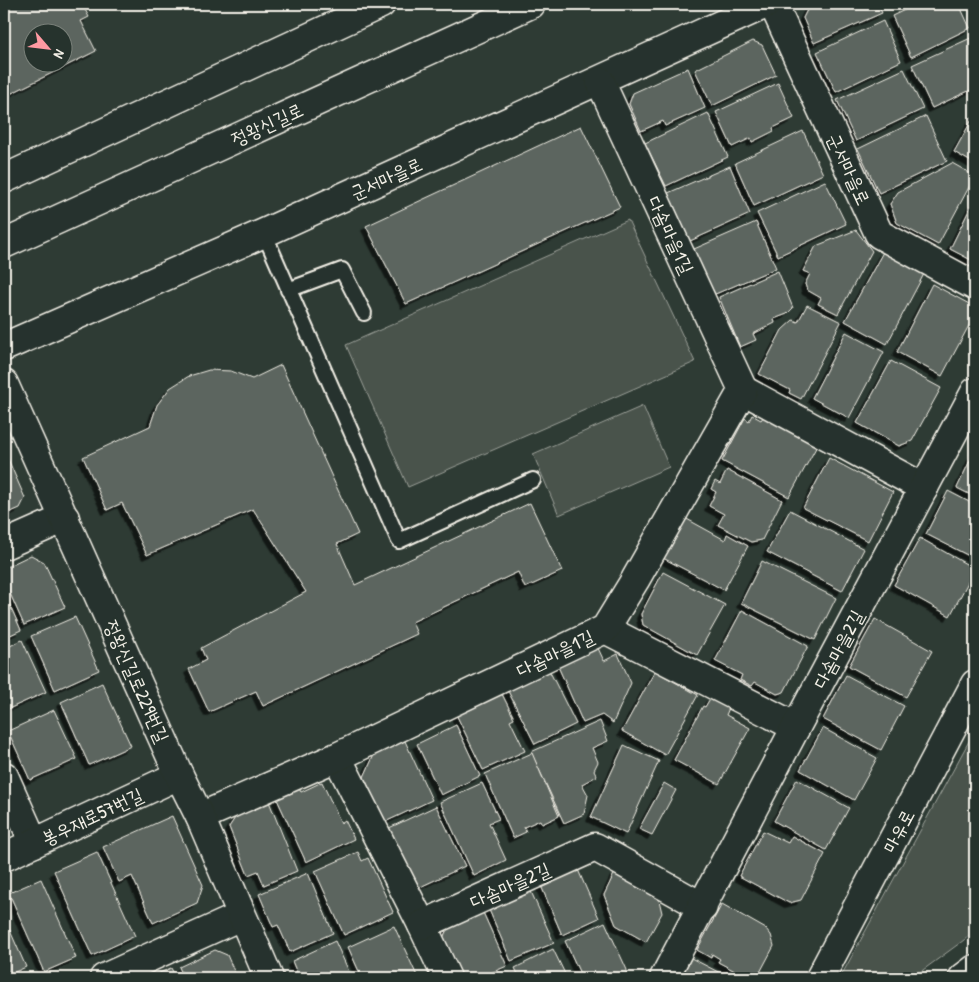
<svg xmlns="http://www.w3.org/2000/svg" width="979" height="982" font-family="'Patrick Hand','Poor Story',sans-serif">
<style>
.green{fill:#48524c;stroke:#9ea29a}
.building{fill:#5c655e;stroke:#f4f1e8;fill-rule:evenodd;filter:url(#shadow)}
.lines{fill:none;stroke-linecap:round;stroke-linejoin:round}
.lane-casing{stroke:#f4f1e8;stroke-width:18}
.street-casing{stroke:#f4f1e8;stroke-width:31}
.secondary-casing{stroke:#f4f1e8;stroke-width:31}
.lane{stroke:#26332d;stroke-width:14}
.street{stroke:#26332d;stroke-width:28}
.secondary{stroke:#26332d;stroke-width:28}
.labels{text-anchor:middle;stroke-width:4;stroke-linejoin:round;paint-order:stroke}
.street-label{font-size:19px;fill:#f4f1e8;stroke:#26332d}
</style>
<defs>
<filter id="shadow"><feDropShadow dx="-4.5" dy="4.5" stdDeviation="0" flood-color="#0009"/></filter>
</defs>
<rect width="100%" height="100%" fill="#2e3b34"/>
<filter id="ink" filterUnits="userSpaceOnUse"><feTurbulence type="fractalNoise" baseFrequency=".02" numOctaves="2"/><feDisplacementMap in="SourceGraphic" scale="10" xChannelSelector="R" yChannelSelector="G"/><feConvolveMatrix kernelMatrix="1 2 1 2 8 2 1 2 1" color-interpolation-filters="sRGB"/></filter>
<g filter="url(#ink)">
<!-- green -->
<g class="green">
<polygon points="628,220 695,362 408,487 346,345"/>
<polygon points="643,406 669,467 559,515 533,454"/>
<polygon points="975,730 975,932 912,978 840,978"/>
</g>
<!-- building -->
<g class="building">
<path d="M4 4H82L89 17 81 21 96 51 10 94 4 88ZM32 32H62V62H32Z"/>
<polygon points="810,4 878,4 882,13 814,43 803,18"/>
<polygon points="917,4 959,4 970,28 911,57 892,16"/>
<polygon points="883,21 901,61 836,92 817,52"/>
<polygon points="975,36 975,88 932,108 912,65"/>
<polygon points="753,41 762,45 776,75 712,106 695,70"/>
<polygon points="688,68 705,108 665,126 663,121 641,131 629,104 633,93"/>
<polygon points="904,69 923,109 856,141 837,100"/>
<polygon points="778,83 794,118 773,128 774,131 752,142 751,138 732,147 716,112"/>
<polygon points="708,113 728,157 666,186 645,143"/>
<polygon points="975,114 975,164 954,152"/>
<polygon points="926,116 947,161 879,193 858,149"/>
<polygon points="581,126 620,207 406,304 366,226"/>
<polygon points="803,131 823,174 754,206 735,163"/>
<polygon points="952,163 975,176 938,245 897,223 890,204 898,192"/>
<polygon points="730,166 750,214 690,241 668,193"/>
<polygon points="825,181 846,224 778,256 757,213"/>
<polygon points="975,198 975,262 950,249"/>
<polygon points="756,222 776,268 713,295 694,249"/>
<polygon points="856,230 872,251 838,314 818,304 821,298 807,290 805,284 810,274 803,271 816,246"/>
<polygon points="883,252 924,274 887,344 845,321"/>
<polygon points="778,271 793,308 787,314 774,319 775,323 753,334 756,340 740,347 719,297"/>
<polygon points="932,284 973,306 974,316 942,376 897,352"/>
<polygon points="807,305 841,322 801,399 789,393 790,390 759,374 782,330 793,320 798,322"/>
<polygon points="846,332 884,352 849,418 812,398"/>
<polygon points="891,361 941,388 912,441 899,446 857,423"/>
<polygon points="281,365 358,534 337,544 355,585 530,503 562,571 525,588 518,572 412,622 417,634 263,706 256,691 209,712 189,669 206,660 201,648 306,592 253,509 147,555 122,503 107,510 83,457 150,426 157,405 170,388 189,376 209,370 231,371 252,379"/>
<polygon points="752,415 761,420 764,416 818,444 789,497 722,461 745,418 749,421"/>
<polygon points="4,450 25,498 20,508 4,515"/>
<polygon points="975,450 975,497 957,488"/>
<polygon points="829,458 893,492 868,541 803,508"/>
<polygon points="727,470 782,500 762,540 751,542 718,525 724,514 709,506 716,492 711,489 715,481 720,484"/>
<polygon points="948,491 975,505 975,559 926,534"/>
<polygon points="790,510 864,549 842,591 767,552"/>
<polygon points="685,518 725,540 727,534 748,546 724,590 663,558"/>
<polygon points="920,538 975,569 950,616 894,585"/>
<polygon points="31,555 44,562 65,607 24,625 4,580 4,568"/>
<polygon points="762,561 836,598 815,640 741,603"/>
<polygon points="663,572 725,605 697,655 643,625 641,614"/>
<polygon points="4,592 21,630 4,638"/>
<polygon points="742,610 808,646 784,692 777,694 755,682 752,686 740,680 742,675 715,661"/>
<polygon points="75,617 99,670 55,690 31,636"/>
<polygon points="875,619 932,651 906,697 849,666"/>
<polygon points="22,640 46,692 4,711 4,649"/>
<polygon points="597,646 604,661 618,654 631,683 613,723 602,715 583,723 557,664"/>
<polygon points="547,666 576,724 535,744 506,687"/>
<polygon points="655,671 698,695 665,755 622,731"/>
<polygon points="846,675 904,706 881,750 823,719"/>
<polygon points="102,683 131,746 89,765 61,702"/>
<polygon points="501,692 514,718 510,720 525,751 483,770 453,708"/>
<polygon points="711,697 729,708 726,715 750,728 719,784 674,760 703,706 705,707"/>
<polygon points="54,710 77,759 30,780 8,731"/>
<polygon points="600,721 608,741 592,748 598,762 594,770 597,776 582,784 588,795 584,814 564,823 531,752"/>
<polygon points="456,725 480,776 441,795 417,744"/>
<polygon points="823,728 877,758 854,800 800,770"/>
<polygon points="405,741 432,800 385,822 364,777 374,755"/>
<polygon points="624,745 659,761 626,834 591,817"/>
<polygon points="532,753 559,816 542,824 540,820 524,827 526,832 513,838 485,774"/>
<polygon points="797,779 849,808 826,850 774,821"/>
<polygon points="322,782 341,823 345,820 354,839 306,862 276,797 298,787 301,792"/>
<polygon points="482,783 499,819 489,823 506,860 474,876 440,802"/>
<polygon points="664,783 676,790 652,835 639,829"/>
<polygon points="268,799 297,871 264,885 258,871 248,875 229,827 239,812"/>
<polygon points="436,806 465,866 418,888 389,828"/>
<polygon points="172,816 203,885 197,903 153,923 132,876 119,882 103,847"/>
<polygon points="763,831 788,843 792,836 825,854 801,900 789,903 739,876"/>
<polygon points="97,852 135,936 92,956 54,871"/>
<polygon points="358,852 362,861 368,858 393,912 344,935 315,871"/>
<polygon points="576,865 599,918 562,935 539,881"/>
<polygon points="615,872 657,892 662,913 646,942 616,925 604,895"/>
<polygon points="308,873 333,933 290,952 278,925 273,927 259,894"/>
<polygon points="41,879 76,958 44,972 9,893"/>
<polygon points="529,887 554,943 511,961 487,905"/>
<polygon points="722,904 766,929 771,935 774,946 757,978 748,978 718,962 720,959 712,954 711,958 697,950"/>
<polygon points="481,908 507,966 479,978 461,978 443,938 451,921"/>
<polygon points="4,917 26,967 4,977"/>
<polygon points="605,922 627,970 625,977 622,978 582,978 565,941"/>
<polygon points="394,926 418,978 362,978 348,947"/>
<polygon points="335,941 352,978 299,978 292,961"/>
<polygon points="553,949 567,978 520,978 515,968"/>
<polygon points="215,950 227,955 237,978 184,978 179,967"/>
<polygon points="691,958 726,976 728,973 737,978 681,978"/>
<polygon points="171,968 176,978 148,978"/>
</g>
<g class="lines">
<defs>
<g id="lane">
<polyline points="264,233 399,541 533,480"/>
<polyline points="288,290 342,270 364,313"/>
</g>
<g id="street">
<polyline points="773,4 879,234 975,286"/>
<polyline points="4,347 264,233 766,4"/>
<polyline points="743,390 924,488"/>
<polyline points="4,545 65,518"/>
<polyline points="605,629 796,727"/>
<polyline points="337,757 422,925 447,978"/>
<polyline points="4,776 34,843"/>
<polyline points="200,817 337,757 605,629 635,580 743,390 600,81"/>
<polyline points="4,857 179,775"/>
<polyline points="422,925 595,847 703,907"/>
<polyline points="104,978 241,916"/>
<polyline points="664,978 796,727 975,392"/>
<polyline points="820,978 975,684"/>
</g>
<g id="secondary">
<polyline points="4,179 381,4"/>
<polyline points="4,244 531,4"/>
<polyline points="4,384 179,775 200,817 269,978"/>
<polyline points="963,978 975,969"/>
</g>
</defs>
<!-- lane casing -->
<use href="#lane" class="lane-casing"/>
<!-- street casing -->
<use href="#street" class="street-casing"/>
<!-- secondary casing -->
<use href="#secondary" class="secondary-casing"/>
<!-- lane -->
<use href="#lane" class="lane"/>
<!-- street -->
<use href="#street" class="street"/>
<!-- secondary -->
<use href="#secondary" class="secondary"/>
</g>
</g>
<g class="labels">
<!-- street labels -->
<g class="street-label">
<text transform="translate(267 124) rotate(-25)" y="7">정왕신길로</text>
<text transform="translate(849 169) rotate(65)" y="7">군서마을로</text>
<text transform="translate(386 178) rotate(-24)" y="7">군서마을로</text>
<text transform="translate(671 235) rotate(65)" y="7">다솜마을1길</text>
<text transform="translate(838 649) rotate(-62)" y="7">다솜마을2길</text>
<text transform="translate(555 653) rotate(-26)" y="7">다솜마을1길</text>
<text transform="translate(137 681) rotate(66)" y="7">정왕신길로229번길</text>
<text transform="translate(92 816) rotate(-25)" y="7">봉우재로57번길</text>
<text transform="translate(898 831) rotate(-62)" y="7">마유로</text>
<text transform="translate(510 885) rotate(-24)" y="7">다솜마을2길</text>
</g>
</g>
<!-- margin -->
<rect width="979" height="982" fill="none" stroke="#26332d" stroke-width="20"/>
<rect x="10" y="10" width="959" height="962" fill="none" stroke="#f4f1e8" stroke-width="2" filter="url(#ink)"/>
<!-- north arrow -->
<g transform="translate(48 48) rotate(118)"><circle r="24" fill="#26332d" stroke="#787f78"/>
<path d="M0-4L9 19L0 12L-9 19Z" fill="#ff9aa2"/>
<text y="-8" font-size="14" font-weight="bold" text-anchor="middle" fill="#f4f1e8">N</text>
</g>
</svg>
